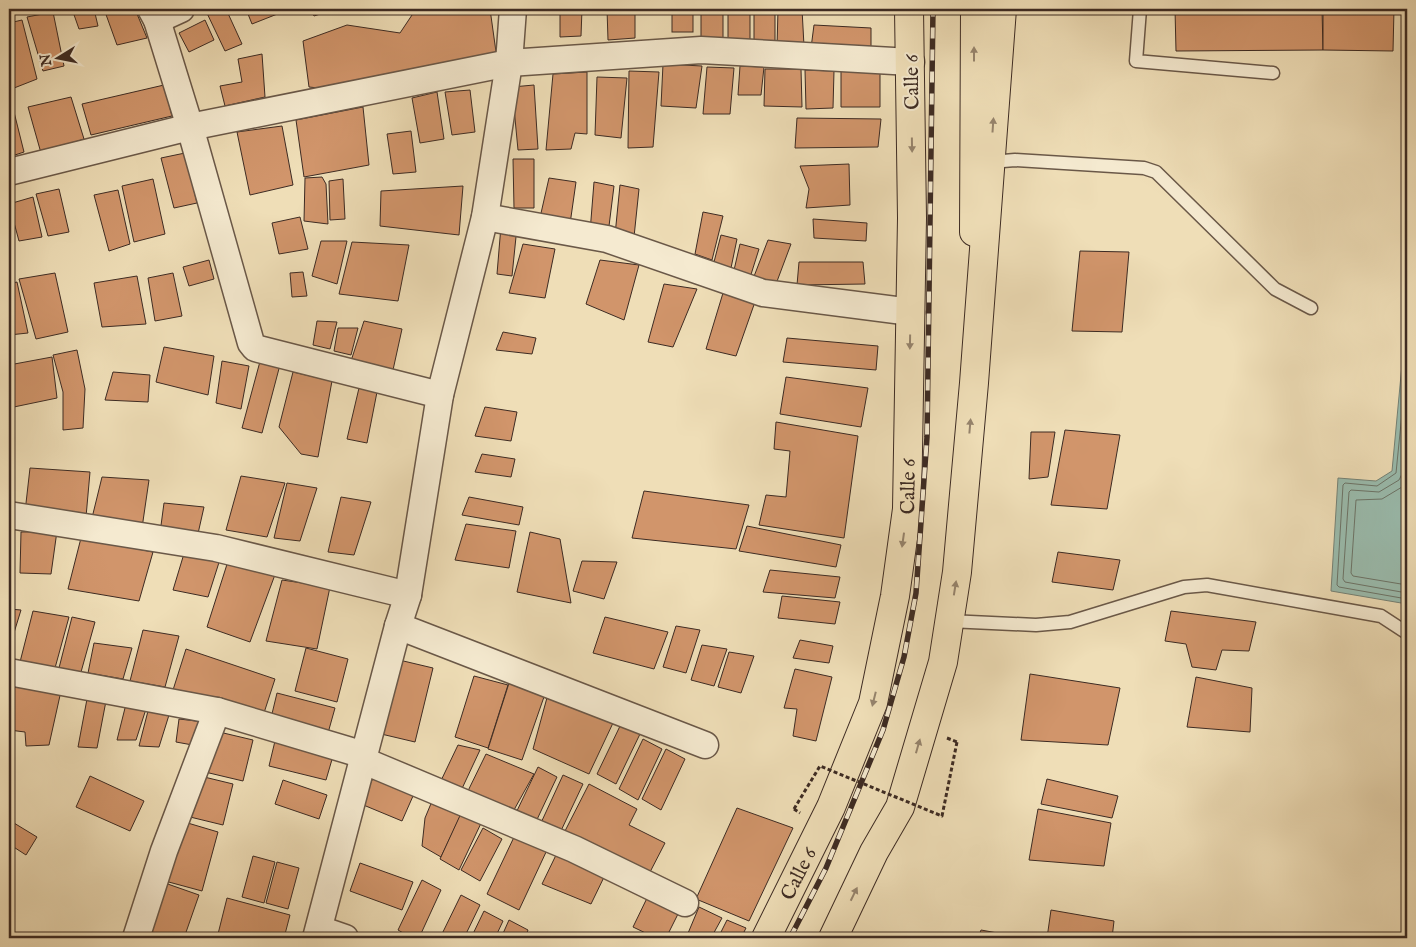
<svg xmlns="http://www.w3.org/2000/svg" width="1416" height="947" font-family="'IM FELL English',serif">
<style>
.water{fill:#9abcae;stroke:#758276}
.lines{fill:none;stroke-linecap:round;stroke-linejoin:round}
.shore{stroke:#6c7468;stroke-width:1}
.building{fill:#d1956b;stroke:#3d2b23}
.lane-casing{stroke:#6a5848;stroke-width:15}
.street-casing{stroke:#6a5848;stroke-width:29}
.primary-casing{stroke:#3d2b23;stroke-width:30}
.highway-casing{stroke:#3d2b23;stroke-width:30}
.path{stroke:#3d2b23;stroke-width:3;stroke-dasharray:4 2.5;stroke-linecap:butt}
.lane{stroke:#f5ead0;stroke-width:12}
.street{stroke:#f5ead0;stroke-width:26}
.primary{stroke:#efdeb7;stroke-width:28}
.highway{stroke:#efdeb7;stroke-width:28}
.rail-casing{stroke:#3d2b23;stroke-width:5.5}
.rail{stroke:#f5ead0;stroke-width:4;stroke-dasharray:11;stroke-linecap:butt}
.path-bridge{stroke:#3d2b23;stroke-width:3;stroke-dasharray:4 2.5;stroke-linecap:butt}
.oneway{fill:#96846d}
.labels{text-anchor:middle;stroke-width:4;stroke-linejoin:round;paint-order:stroke}
.street-label{font-size:20px;fill:#3d2b23;stroke:#f5ead0}
</style>
<rect width="100%" height="100%" fill="#efdeb7"/>
<filter id="stains"><feTurbulence type="fractalNoise" baseFrequency=".004" numOctaves="4"/><feColorMatrix values="0 0 0 0 .2 0 0 0 0 .09 0 0 0 0 .02 0 0 0 .5 -.17"/></filter>
<radialGradient id="worn" r=".72"><stop offset=".6" stop-color="#630" stop-opacity="0"/><stop offset="1" stop-color="#630" stop-opacity=".3"/></radialGradient>
<!-- water -->
<polygon class="water" points="1407,311 1407,604 1331,591 1338,478 1376,481 1392,471"/>
<g class="lines">
<!-- shore -->
<g class="shore">
<polyline points="1407,363 1396,473 1377,486 1345,483 1343,485 1337,585 1339,587 1407,599"/>
<polyline points="1407,427 1403,472 1399,480 1379,492 1351,490 1349,492 1343,579 1345,582 1407,593"/>
<polyline points="1407,481 1402,487 1382,499 1356,500 1351,573 1353,576 1407,585"/>
</g>
</g>
<!-- building -->
<g class="building">
<polygon points="72,9 94,9 98,26 79,29"/>
<polygon points="104,9 135,9 147,38 117,45"/>
<polygon points="205,9 226,9 242,44 225,51"/>
<polygon points="246,9 284,9 285,11 252,24"/>
<polygon points="310,9 336,9 314,16"/>
<polygon points="416,9 490,9 497,59 337,90 309,87 303,41 347,25 400,33"/>
<polygon points="560,9 582,9 581,36 560,37"/>
<polygon points="607,9 635,9 635,38 608,40"/>
<rect x="672" y="9" width="21" height="23"/>
<rect x="701" y="9" width="22" height="34"/>
<rect x="728" y="9" width="22" height="32"/>
<rect x="754" y="9" width="21" height="35"/>
<polygon points="778,9 802,9 804,46 777,48"/>
<polygon points="1175,9 1322,9 1323,50 1176,51"/>
<polygon points="1323,9 1394,9 1393,51 1323,50"/>
<polygon points="53,12 64,66 43,71 27,17"/>
<polygon points="22,20 37,79 9,90 9,23"/>
<polygon points="205,20 214,40 189,52 179,33"/>
<polygon points="814,25 871,28 871,50 811,48"/>
<polygon points="262,54 265,97 225,106 220,86 242,82 238,59"/>
<polygon points="663,64 702,66 696,108 661,106"/>
<polygon points="740,66 764,67 761,95 738,95"/>
<polygon points="707,67 734,68 730,114 703,114"/>
<polygon points="765,69 801,69 802,107 764,106"/>
<polygon points="805,70 834,71 833,108 806,109"/>
<polygon points="629,71 659,72 653,147 628,148"/>
<polygon points="841,71 880,72 880,107 841,107"/>
<polygon points="587,72 587,134 575,133 571,149 546,150 553,74"/>
<polygon points="597,77 627,78 621,138 595,135"/>
<polygon points="164,85 172,116 91,135 82,104"/>
<polygon points="534,85 538,149 518,150 512,87"/>
<polygon points="470,90 475,132 452,135 445,92"/>
<polygon points="437,92 444,139 420,143 412,98"/>
<polygon points="71,97 84,139 41,153 28,107"/>
<polygon points="363,107 369,165 304,177 296,120"/>
<polygon points="14,112 24,152 9,157 9,113"/>
<polygon points="797,118 881,119 878,147 795,148"/>
<polygon points="282,126 293,185 250,195 237,132"/>
<polygon points="411,131 416,172 393,174 387,134"/>
<polygon points="185,153 197,203 174,208 161,158"/>
<polygon points="513,159 534,159 534,208 514,208"/>
<polygon points="849,164 850,205 806,208 809,189 800,166"/>
<polygon points="322,177 326,184 328,224 304,221 305,178"/>
<polygon points="549,178 576,182 570,224 539,222"/>
<polygon points="153,179 165,234 134,242 122,186"/>
<polygon points="343,179 345,219 330,220 329,181"/>
<polygon points="594,182 614,186 608,234 590,232"/>
<polygon points="620,185 639,189 634,237 615,235"/>
<polygon points="463,186 459,235 380,226 381,191"/>
<polygon points="59,189 69,232 48,236 36,194"/>
<polygon points="118,190 130,244 109,251 94,195"/>
<polygon points="33,197 42,237 19,241 9,204"/>
<polygon points="703,212 723,216 712,260 695,254"/>
<polygon points="300,217 308,249 279,254 272,223"/>
<polygon points="813,219 867,223 866,241 814,238"/>
<polygon points="501,226 517,227 512,276 497,274"/>
<polygon points="721,235 737,239 731,268 714,262"/>
<polygon points="768,240 791,244 776,284 753,279"/>
<polygon points="321,241 347,241 337,284 312,276"/>
<polygon points="352,242 409,245 398,301 339,294"/>
<polygon points="523,244 555,249 545,298 509,293"/>
<polygon points="740,244 759,249 748,284 732,279"/>
<polygon points="1080,251 1129,252 1122,332 1072,331"/>
<polygon points="209,260 214,279 189,286 183,267"/>
<polygon points="600,260 639,265 624,320 586,304"/>
<polygon points="799,262 863,262 865,284 797,285"/>
<polygon points="303,272 307,296 292,297 290,273"/>
<polygon points="55,273 68,332 36,339 19,279"/>
<polygon points="173,273 182,316 155,321 148,278"/>
<polygon points="137,276 146,324 102,327 94,283"/>
<polygon points="17,282 28,333 9,335 9,284"/>
<polygon points="664,284 697,289 673,347 648,342"/>
<polygon points="723,293 756,299 736,356 706,349"/>
<polygon points="317,321 337,322 330,349 313,345"/>
<polygon points="364,321 402,329 393,370 351,361"/>
<polygon points="338,328 358,328 351,355 334,351"/>
<polygon points="503,332 536,338 532,354 496,350"/>
<polygon points="787,338 878,346 876,370 783,362"/>
<polygon points="164,347 214,356 208,395 156,382"/>
<polygon points="77,350 85,389 83,428 63,430 63,392 53,355"/>
<polygon points="262,354 281,361 262,433 242,428"/>
<polygon points="52,357 57,398 9,408 9,365"/>
<polygon points="222,361 249,366 241,409 216,403"/>
<polygon points="113,372 150,375 148,402 105,400"/>
<polygon points="293,372 332,381 318,457 301,454 279,427"/>
<polygon points="786,377 868,388 861,427 780,414"/>
<polygon points="359,388 377,392 367,443 347,439"/>
<polygon points="485,407 517,412 511,441 475,436"/>
<polygon points="776,422 858,436 844,538 759,525 766,495 786,497 790,451 774,449"/>
<polygon points="1065,430 1120,435 1107,509 1051,505"/>
<polygon points="1031,432 1055,432 1048,477 1029,479"/>
<polygon points="482,454 515,459 511,477 475,472"/>
<polygon points="30,468 90,472 86,517 25,512"/>
<polygon points="241,476 285,483 267,537 226,530"/>
<polygon points="102,477 149,480 142,528 91,522"/>
<polygon points="287,483 317,488 300,541 274,538"/>
<polygon points="644,491 749,505 736,549 632,538"/>
<polygon points="341,497 371,502 354,555 328,552"/>
<polygon points="469,497 523,507 519,525 462,515"/>
<polygon points="164,503 204,507 197,538 160,533"/>
<polygon points="466,524 516,531 509,568 455,560"/>
<polygon points="747,526 841,545 836,567 739,551"/>
<polygon points="57,531 51,574 20,573 21,532"/>
<polygon points="530,532 560,539 571,603 517,592"/>
<polygon points="81,538 153,552 139,601 68,589"/>
<polygon points="186,547 222,553 208,597 173,590"/>
<polygon points="1058,552 1120,560 1113,590 1052,582"/>
<polygon points="229,558 276,572 250,642 207,627"/>
<polygon points="582,561 617,562 604,599 573,591"/>
<polygon points="770,570 840,577 835,598 763,592"/>
<polygon points="282,580 330,587 317,649 266,641"/>
<polygon points="782,596 840,602 835,624 778,618"/>
<polygon points="9,609 21,610 9,649"/>
<polygon points="33,611 69,617 55,668 20,662"/>
<polygon points="1171,611 1256,622 1249,651 1222,650 1216,670 1192,667 1186,644 1165,641"/>
<polygon points="72,617 95,622 81,672 59,668"/>
<polygon points="605,617 668,632 654,669 593,653"/>
<polygon points="676,626 700,630 686,673 663,667"/>
<polygon points="143,630 179,636 165,687 130,681"/>
<polygon points="800,640 833,646 829,663 793,658"/>
<polygon points="94,643 132,648 123,679 88,673"/>
<polygon points="702,645 727,649 714,686 691,680"/>
<polygon points="306,648 348,659 337,702 295,691"/>
<polygon points="186,649 275,679 262,719 173,690"/>
<polygon points="729,652 754,656 741,693 718,687"/>
<polygon points="395,659 433,668 415,742 377,733"/>
<polygon points="795,669 832,677 816,741 793,736 797,709 784,708"/>
<polygon points="1030,674 1120,688 1108,745 1021,740"/>
<polygon points="474,676 508,685 488,748 455,737"/>
<polygon points="1196,677 1252,688 1250,732 1187,727"/>
<polygon points="510,680 545,694 522,760 488,749"/>
<polygon points="9,682 61,691 49,745 26,746 25,732 9,730"/>
<polygon points="277,693 335,708 328,733 271,718"/>
<polygon points="548,694 613,723 589,774 533,749"/>
<polygon points="87,699 106,701 97,748 78,747"/>
<polygon points="126,704 146,709 136,740 117,740"/>
<polygon points="148,711 169,715 159,747 139,746"/>
<polygon points="179,719 205,722 198,746 176,742"/>
<polygon points="621,724 640,734 616,784 597,774"/>
<polygon points="215,731 253,740 243,781 205,772"/>
<polygon points="643,739 662,749 638,800 619,789"/>
<polygon points="275,741 333,756 326,780 269,766"/>
<polygon points="458,745 480,750 459,795 437,789"/>
<polygon points="666,749 685,759 661,810 642,799"/>
<polygon points="486,754 534,774 510,817 465,797"/>
<polygon points="538,767 557,777 533,828 514,817"/>
<polygon points="196,775 233,784 223,825 186,816"/>
<polygon points="563,775 583,784 559,835 540,825"/>
<polygon points="90,776 144,801 130,831 76,807"/>
<polygon points="373,778 413,796 402,821 361,804"/>
<polygon points="1047,779 1118,796 1112,818 1041,804"/>
<polygon points="283,780 327,795 319,819 275,804"/>
<polygon points="589,784 637,809 629,825 665,843 649,874 565,831"/>
<polygon points="435,794 465,806 441,857 422,846 425,818"/>
<polygon points="737,808 793,828 749,921 696,899"/>
<polygon points="463,809 483,819 459,870 440,859"/>
<polygon points="1038,809 1111,823 1104,866 1029,860"/>
<polygon points="9,820 37,837 26,855 9,844"/>
<polygon points="181,821 218,832 202,891 165,881"/>
<polygon points="483,828 502,839 480,881 461,870"/>
<polygon points="515,835 547,850 519,910 487,894"/>
<polygon points="557,853 606,873 591,904 542,884"/>
<polygon points="253,856 275,862 264,903 242,897"/>
<polygon points="277,862 299,868 288,909 266,903"/>
<polygon points="360,863 413,882 402,910 350,891"/>
<polygon points="422,880 441,890 419,938 412,938 398,930"/>
<polygon points="162,882 199,895 184,938 143,938"/>
<polygon points="649,894 680,910 666,938 656,938 633,927"/>
<polygon points="461,895 480,905 464,938 440,938"/>
<polygon points="227,898 290,915 284,938 217,938"/>
<polygon points="699,907 722,918 711,938 686,938"/>
<polygon points="1051,910 1114,921 1112,938 1047,938"/>
<polygon points="484,911 503,921 495,938 471,938"/>
<polygon points="509,920 528,930 525,938 501,938"/>
<polygon points="727,920 746,928 741,938 718,938"/>
<polygon points="981,930 1025,938 978,938"/>
</g>
<g class="lines">
<defs>
<g id="lane">
<polyline points="1140,9 1136,61 1273,73"/>
<polyline points="991,162 1015,160 1144,168 1156,172 1275,289 1311,308"/>
<polyline points="949,621 1036,625 1070,622 1184,587 1207,585 1381,616 1407,633"/>
</g>
<g id="street">
<polyline points="151,9 157,20 190,127 251,343 255,348 440,395"/>
<polyline points="157,20 181,9"/>
<polyline points="9,172 190,127 509,63 701,50 911,62"/>
<polyline points="485,217 607,239 763,293 911,312"/>
<polyline points="9,515 216,548 408,595"/>
<polyline points="398,626 705,745"/>
<polyline points="9,672 217,711 364,755"/>
<polyline points="362,760 574,849 685,903"/>
<polyline points="319,929 345,938"/>
<polyline points="136,938 164,851 217,711"/>
<polyline points="316,938 398,626 408,595 440,395 485,217 509,63 513,9"/>
</g>
<polyline id="primary" points="974,232 975,9"/>
<g id="highway">
<path id="s1" d="M766 938 831 807 873 703 895 596 907 509 912 218 909 9"/>
<polyline points="833,938 874,852 900,807 943,662 957,572 974,383 1002,9"/>
</g>
</defs>
<!-- lane casing -->
<use href="#lane" class="lane-casing"/>
<!-- street casing -->
<use href="#street" class="street-casing"/>
<!-- primary casing -->
<use href="#primary" class="primary-casing"/>
<!-- highway casing -->
<use href="#highway" class="highway-casing"/>
<!-- path -->
<g class="path">
<polyline points="947,738 957,742"/>
<polyline points="794,809 800,813"/>
</g>
<!-- lane -->
<use href="#lane" class="lane"/>
<!-- street -->
<use href="#street" class="street"/>
<!-- primary -->
<use href="#primary" class="primary"/>
<!-- highway -->
<use href="#highway" class="highway"/>
<defs>
<polyline id="rail" points="790,938 826,868 883,730 904,657 916,593 927,437 933,9"/>
</defs>
<!-- rail casing -->
<use href="#rail" class="rail-casing"/>
<!-- rail -->
<use href="#rail" class="rail"/>
<!-- path-bridge -->
<polyline class="path-bridge" points="794,809 820,766 942,816 957,742"/>
</g>
<!-- one-way arrows -->
<defs><path id="oneway-solid" d="M-6-.8H1V-3.2L6.5 0L1 3.2V.8H-6Z" transform="scale(1.25)"/></defs>
<g class="oneway">
<use href="#oneway-solid" transform="translate(974 54) rotate(-90)"/>
<use href="#oneway-solid" transform="translate(993 125) rotate(-86)"/>
<use href="#oneway-solid" transform="translate(912 145) rotate(89)"/>
<use href="#oneway-solid" transform="translate(910 342) rotate(91)"/>
<use href="#oneway-solid" transform="translate(970 426) rotate(-85)"/>
<use href="#oneway-solid" transform="translate(903 540) rotate(98)"/>
<use href="#oneway-solid" transform="translate(955 588) rotate(-81)"/>
<use href="#oneway-solid" transform="translate(874 699) rotate(104)"/>
<use href="#oneway-solid" transform="translate(918 746) rotate(-74)"/>
<use href="#oneway-solid" transform="translate(854 894) rotate(-64)"/>
</g>
<g class="labels">
<!-- street labels -->
<g class="street-label">
<text transform="translate(911 82) rotate(-91)" y="7">Calle 6</text>
<text dy="7" stroke="none"><textPath href="#s1" startOffset="478">Calle 6</textPath></text>
<text dy="7" stroke="none"><textPath href="#s1" startOffset="72">Calle 6</textPath></text>
</g>
</g>
<!-- margin -->
<rect width="1416" height="947" fill="none" stroke="#efdeb7" stroke-width="30"/>
<rect x="10" y="10" width="1396" height="927" fill="none" stroke="#3d2b23" stroke-width="2.5"/>
<rect x="15" y="15" width="1386" height="917" fill="none" stroke="#3d2b23"/>
<!-- north arrow -->
<g transform="translate(58 58) rotate(260)" stroke="#f5ead0" stroke-width="4" paint-order="stroke">
<path d="M0-4L9 19L0 12L-9 19Z" fill="#3d2b23"/>
<text y="-8" font-size="14" font-weight="bold" text-anchor="middle" fill="#3d2b23">N</text>
</g>
<rect width="100%" height="100%" filter="url(#stains)"/>
<rect width="100%" height="100%" fill="url(#worn)"/>
</svg>
